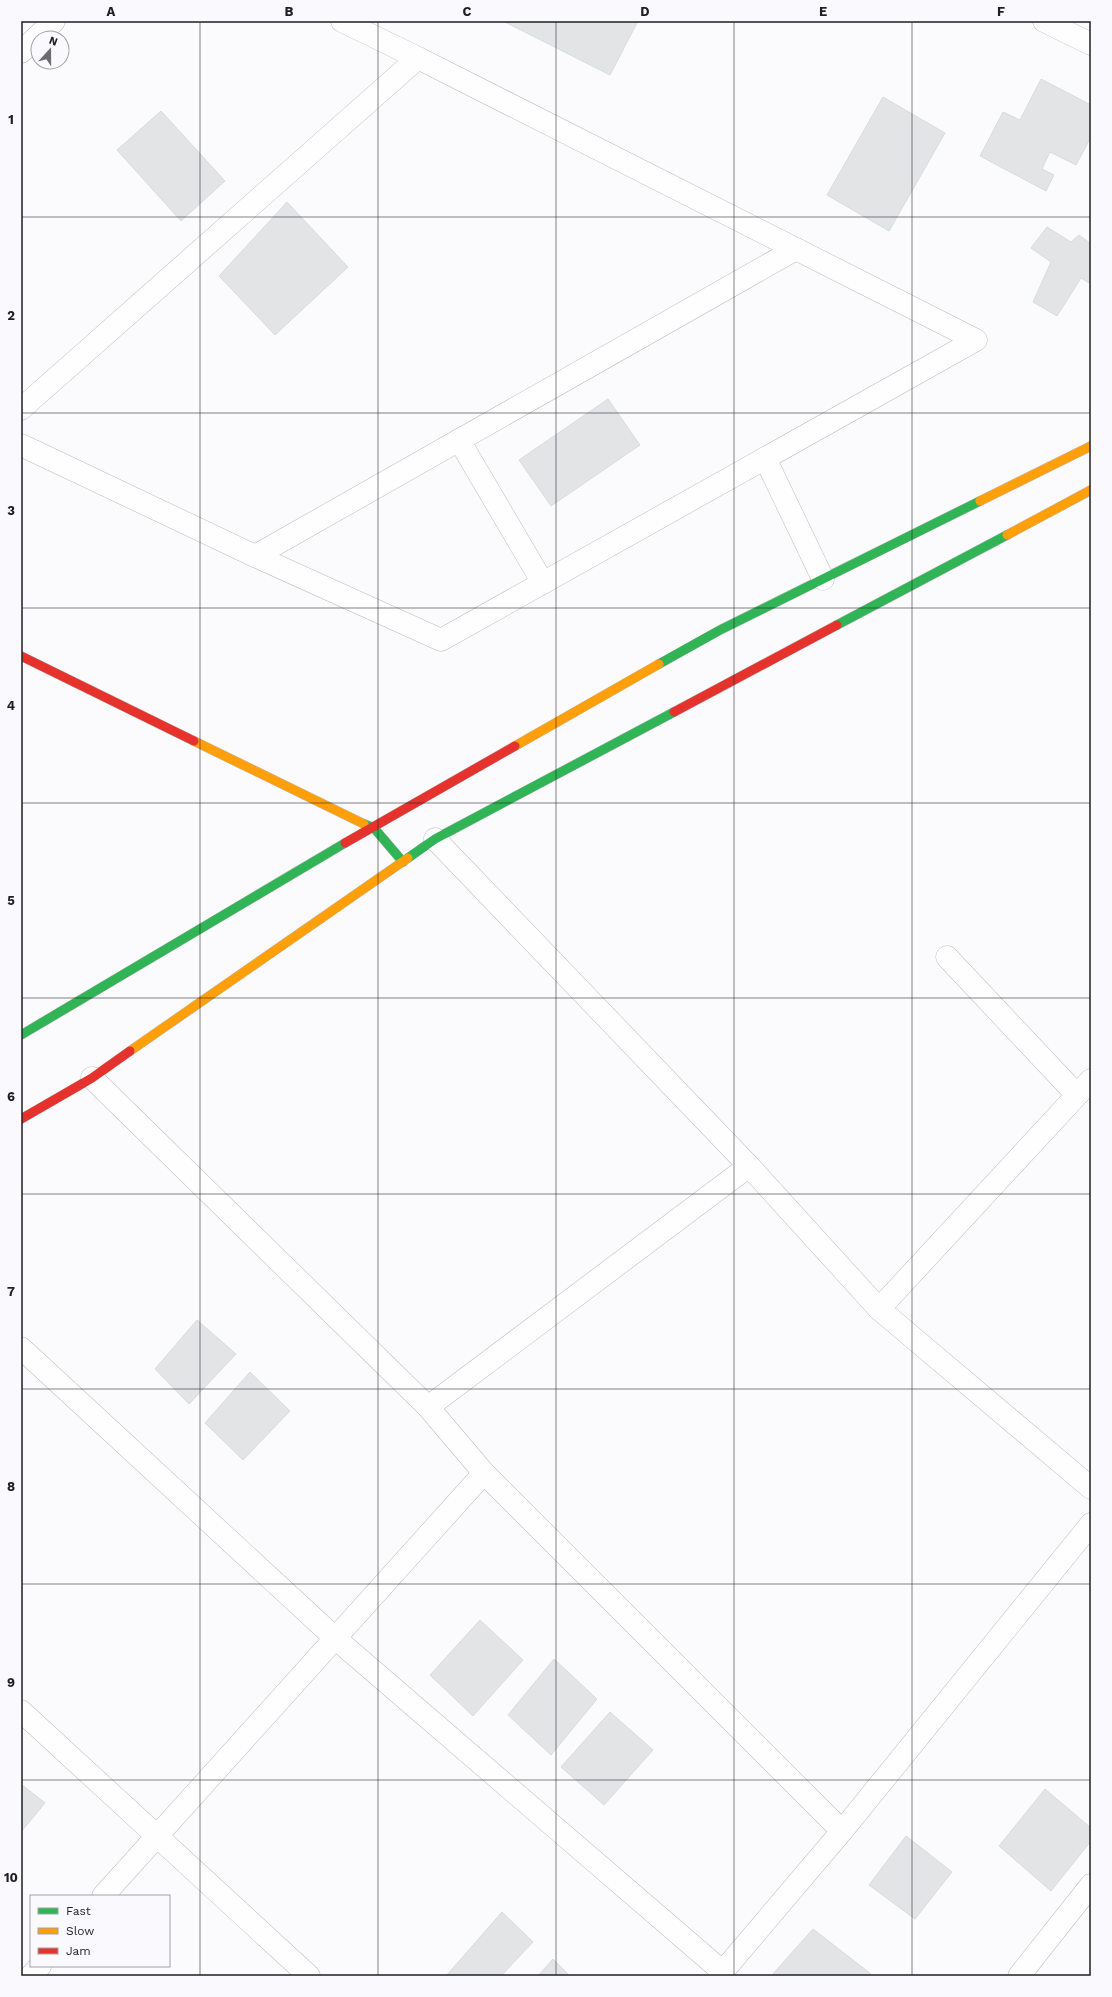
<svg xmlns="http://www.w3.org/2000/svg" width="1112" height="1997" font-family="'Work Sans',sans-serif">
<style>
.building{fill:#e3e4e6;stroke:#d9dbdd}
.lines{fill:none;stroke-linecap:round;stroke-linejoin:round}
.street-casing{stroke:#bebec1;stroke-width:23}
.fast-casing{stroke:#bebec1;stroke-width:10}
.slow-casing{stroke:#bebec1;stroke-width:10}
.jam-casing{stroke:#bebec1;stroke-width:10}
.street{stroke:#fefeff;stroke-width:22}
.fast{stroke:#30b455;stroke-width:9}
.slow{stroke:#ff9f0a;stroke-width:9}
.jam{stroke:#e5322d;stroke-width:9}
.grid{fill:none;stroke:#1f1f22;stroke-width:1;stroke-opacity:0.55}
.neatline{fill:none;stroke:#1f1f22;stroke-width:1.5}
.grid-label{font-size:13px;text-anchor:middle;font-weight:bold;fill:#1f1f22}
</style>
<rect width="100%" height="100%" fill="#fbfbfd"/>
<!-- building -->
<g class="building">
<polygon points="503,21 638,21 610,75"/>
<polygon points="1041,79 1091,105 1091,137 1076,165 1050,152 1042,169 1054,175 1046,191 980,156 1003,112 1020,120"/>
<polygon points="883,97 945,133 889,231 827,195"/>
<polygon points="161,111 225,181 181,221 117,150"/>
<polygon points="287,202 348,267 275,335 219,276"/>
<polygon points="1047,227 1071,242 1079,235 1091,244 1091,284 1081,278 1057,316 1033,302 1051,262 1031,248"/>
<polygon points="608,399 640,445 551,506 519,460"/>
<polygon points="197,1320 236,1354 189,1404 155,1369"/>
<polygon points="250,1372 290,1411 243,1460 205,1423"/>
<polygon points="480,1620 523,1660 473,1716 430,1675"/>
<polygon points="554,1659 597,1699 551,1755 508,1715"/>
<polygon points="610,1712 653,1750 604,1805 561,1767"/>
<polygon points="21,1784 45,1803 21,1832"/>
<polygon points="1045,1789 1091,1828 1091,1841 1051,1891 999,1846"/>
<polygon points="906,1836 952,1872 915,1919 869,1885"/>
<polygon points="502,1912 533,1942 501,1976 446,1976"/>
<polygon points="813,1929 871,1974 869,1976 771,1976"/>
<polygon points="553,1959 570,1976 538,1976"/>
</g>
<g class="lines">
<defs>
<g id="street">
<polyline points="1044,21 1091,44"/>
<polyline points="21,52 54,21"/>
<polyline points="21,409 418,58 342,21"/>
<polyline points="459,440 543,583"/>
<polyline points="21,445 255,556 441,640 976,340 418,58"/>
<polyline points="765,458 823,579"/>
<polyline points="255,556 796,249"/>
<polyline points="435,839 749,1166"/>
<polyline points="947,957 1077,1095"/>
<polyline points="92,1078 428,1407"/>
<polyline points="879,1309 1091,1488"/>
<polyline points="21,1348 335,1638 723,1972"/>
<polyline points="21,1711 309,1976"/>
<polyline points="842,1831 484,1473 428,1407 749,1166 879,1309 1091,1080"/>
<polyline points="103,1896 484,1473"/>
<polyline points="31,1976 40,1966"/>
<polyline points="719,1976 842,1831 1091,1524"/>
<polyline points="1019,1976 1091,1885"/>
</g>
<g id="fast">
<polyline points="837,625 1007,535"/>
<polyline points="659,664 720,630 980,501"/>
<polyline points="364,824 374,828 403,862"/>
<polyline points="408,858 435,839 674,712"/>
<polyline points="21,1035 345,843"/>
</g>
<g id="slow">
<polyline points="980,501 1091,446"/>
<polyline points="1007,535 1091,490"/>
<polyline points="194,741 364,824"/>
<polyline points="515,746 659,664"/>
<polyline points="130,1051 408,858"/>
</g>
<g id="jam">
<polyline points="21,656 194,741"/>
<polyline points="674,712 837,625"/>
<polyline points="345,843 515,746"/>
<polyline points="21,1119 92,1078 130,1051"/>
</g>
</defs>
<!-- street casing -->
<use href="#street" class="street-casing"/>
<!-- fast casing -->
<use href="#fast" class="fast-casing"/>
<!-- slow casing -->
<use href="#slow" class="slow-casing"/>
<!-- jam casing -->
<use href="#jam" class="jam-casing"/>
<!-- street -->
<use href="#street" class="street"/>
<!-- fast -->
<use href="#fast" class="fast"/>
<!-- slow -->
<use href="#slow" class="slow"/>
<!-- jam -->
<use href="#jam" class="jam"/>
</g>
<!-- grid -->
<path class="grid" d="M200 21V1976M378 21V1976M556 21V1976M734 21V1976M912 21V1976M21 217H1091M21 413H1091M21 608H1091M21 803H1091M21 998H1091M21 1194H1091M21 1389H1091M21 1584H1091M21 1780H1091"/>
<!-- border -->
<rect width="1112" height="1997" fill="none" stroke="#fafafe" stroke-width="44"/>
<!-- legend -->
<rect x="30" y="1895" width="140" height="72" fill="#fafafe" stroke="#a2a2a6"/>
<rect x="38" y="1908" width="20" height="6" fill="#30b455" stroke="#a2a2a6"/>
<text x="66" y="1915" font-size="12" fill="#1f1f22">Fast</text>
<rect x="38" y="1928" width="20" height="6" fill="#ff9f0a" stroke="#a2a2a6"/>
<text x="66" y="1935" font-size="12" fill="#1f1f22">Slow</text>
<rect x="38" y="1948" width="20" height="6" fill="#e5322d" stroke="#a2a2a6"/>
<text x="66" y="1955" font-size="12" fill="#1f1f22">Jam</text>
<!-- north arrow -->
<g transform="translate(50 50) rotate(21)"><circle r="19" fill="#fafafe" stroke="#a2a2a6"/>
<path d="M0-3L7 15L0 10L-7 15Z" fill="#6c6c6f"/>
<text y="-6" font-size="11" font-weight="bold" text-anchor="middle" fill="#1f1f22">N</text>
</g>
<rect x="22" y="22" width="1068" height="1953" class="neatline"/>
<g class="grid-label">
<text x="111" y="16">A</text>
<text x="289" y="16">B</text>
<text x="467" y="16">C</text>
<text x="645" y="16">D</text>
<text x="823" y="16">E</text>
<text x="1001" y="16">F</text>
<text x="11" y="124">1</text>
<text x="11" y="320">2</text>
<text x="11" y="515">3</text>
<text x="11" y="710">4</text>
<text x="11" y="905">5</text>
<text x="11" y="1101">6</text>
<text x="11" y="1296">7</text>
<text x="11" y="1491">8</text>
<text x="11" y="1687">9</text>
<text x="11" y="1882">10</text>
</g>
</svg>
